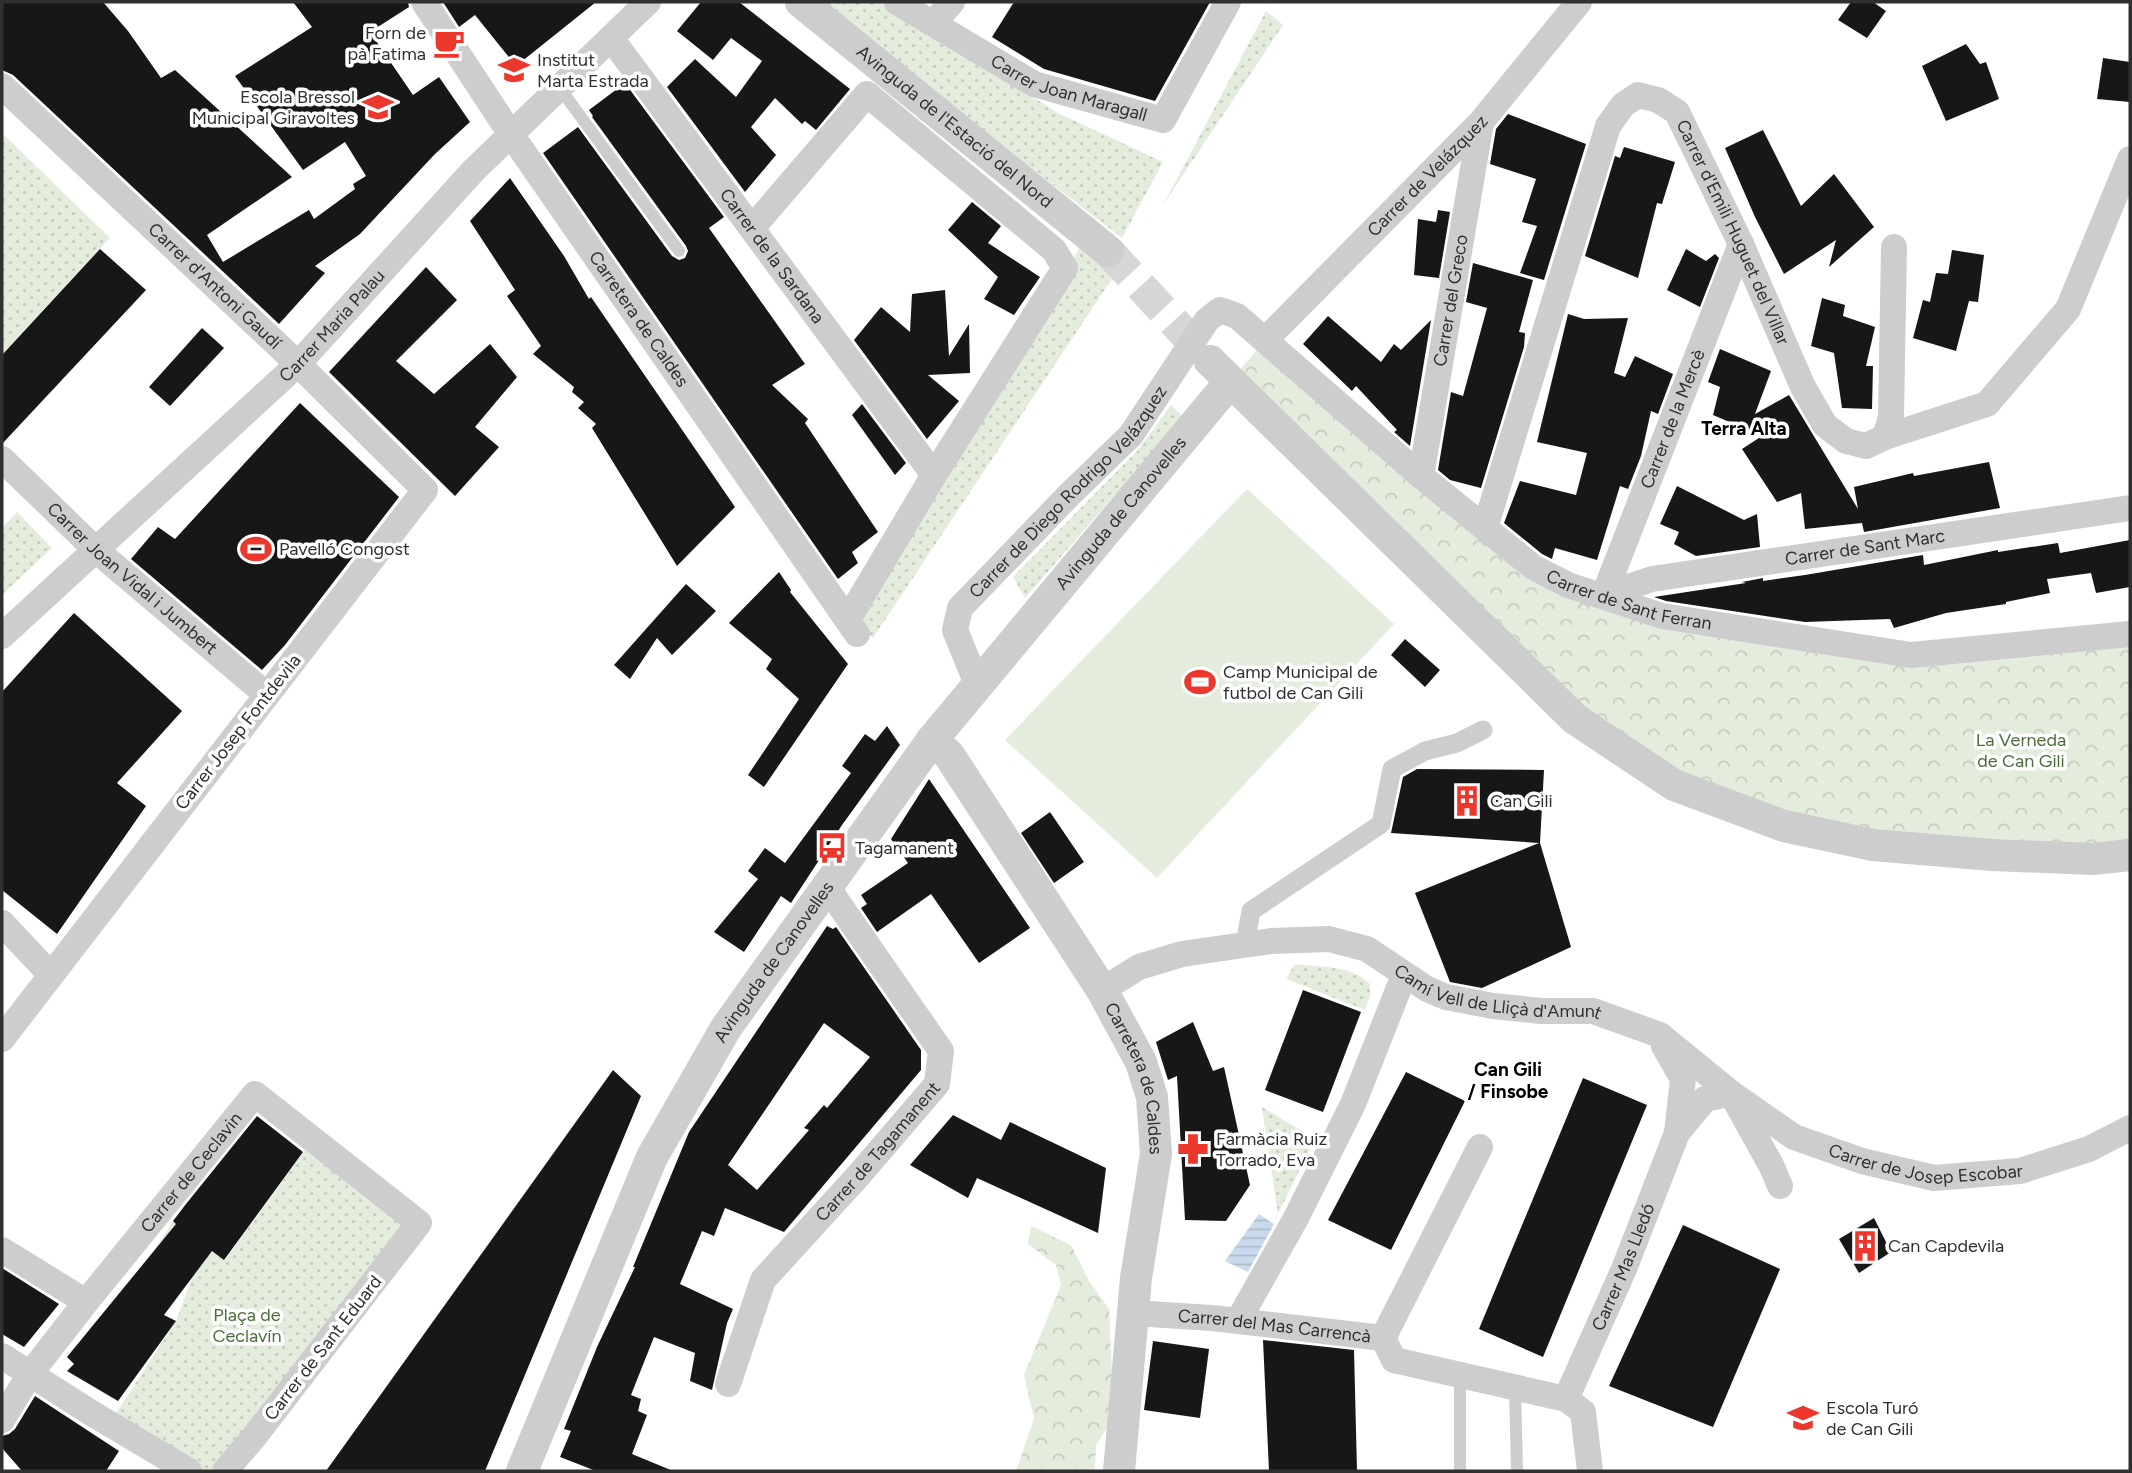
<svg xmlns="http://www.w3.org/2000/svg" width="2132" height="1473" font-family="Figtree,sans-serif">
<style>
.forest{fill:url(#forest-crowns)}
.park{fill:url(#park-dots)}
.pitch{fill:#e4eddd}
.water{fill:url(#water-rules)}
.building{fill:#171717;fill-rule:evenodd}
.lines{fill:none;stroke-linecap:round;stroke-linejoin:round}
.tertiary-tunnel{stroke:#d6d6d6;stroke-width:32;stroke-dasharray:32 16;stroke-linecap:butt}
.service{stroke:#cdcdcd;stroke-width:12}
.pedestrian{stroke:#cdcdcd;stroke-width:19}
.minor{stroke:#cdcdcd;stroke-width:26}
.tertiary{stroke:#cdcdcd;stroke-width:32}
.labels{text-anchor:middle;stroke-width:7;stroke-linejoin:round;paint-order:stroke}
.poi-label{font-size:18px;fill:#303030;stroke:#fff;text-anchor:start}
.street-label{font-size:18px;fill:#303030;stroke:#fff}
.park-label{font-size:18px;fill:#4c6d3b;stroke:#fff}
.neighbourhood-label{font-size:19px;font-weight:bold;fill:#000;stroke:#fff}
</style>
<defs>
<pattern id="forest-crowns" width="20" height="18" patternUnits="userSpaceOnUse" patternTransform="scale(1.75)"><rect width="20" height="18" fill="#e4eddd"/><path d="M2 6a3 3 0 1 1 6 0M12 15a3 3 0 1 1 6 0" fill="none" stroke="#c4ccbe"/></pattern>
<pattern id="park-dots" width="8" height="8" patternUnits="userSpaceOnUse" patternTransform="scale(1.75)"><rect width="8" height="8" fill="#e4eddd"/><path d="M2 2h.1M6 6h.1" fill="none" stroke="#c4ccbe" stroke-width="1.8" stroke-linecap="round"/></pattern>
<pattern id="water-rules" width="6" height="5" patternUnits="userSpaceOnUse" patternTransform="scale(1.75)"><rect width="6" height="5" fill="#c9daed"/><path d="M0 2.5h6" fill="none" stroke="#adbbcc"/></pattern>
</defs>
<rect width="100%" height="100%" fill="#fff"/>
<!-- forest -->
<g class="forest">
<polygon points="1265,340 1568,585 1911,655 2130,635 2130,855 1784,826 1575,719 1230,382"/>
<polygon points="1031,1226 1071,1245 1089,1281 1109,1309 1114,1417 1096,1445 1095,1471 1016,1471 1034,1419 1024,1375 1061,1285 1056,1265 1028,1244"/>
</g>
<!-- park -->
<g class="park">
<polygon points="816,2 886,2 1058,113 1163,162 1122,238"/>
<polygon points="1266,11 1283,25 1163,205"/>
<polygon points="2,133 110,238 2,354"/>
<polygon points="1082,244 1115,274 873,638 857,621"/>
<polygon points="1171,405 1183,417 1025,598 1013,577 1138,450"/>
<polygon points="17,512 52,548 2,595 2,528"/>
<path d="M1295 964C1321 967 1350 965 1370 984V995L1365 1010 1286 979Z"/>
<polygon points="1262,1107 1315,1139 1278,1214"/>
<polygon points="305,1150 412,1233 214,1471 189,1471 109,1424 176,1321 192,1278 155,1249 173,1221 225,1260"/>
</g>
<!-- pitch -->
<polygon class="pitch" points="1247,489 1394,624 1157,878 1005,740"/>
<!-- water -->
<polygon class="water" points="1259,1214 1274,1224 1248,1272 1225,1261"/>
<!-- building -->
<g class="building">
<polygon points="2,2 103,2 128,31 161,78 175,70 292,177 207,235 223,262 309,210 314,219 355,189 353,184 366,176 345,142 303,170 235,76 312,27 293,2 408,2 409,7 370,32 413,95 439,77 470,122 435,154 360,234 315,266 325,273 279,324 13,75 2,70"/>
<polygon points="443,2 596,2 516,66 475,15 459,27"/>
<polygon points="701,2 739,2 850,89 816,130 805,121 802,124 775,98 751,127 776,155 745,192 667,87 695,59 736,97 762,61 731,38 713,60 677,31"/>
<polygon points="1014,2 1210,2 1155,101 1044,69 992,37"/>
<polygon points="1851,2 1873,2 1886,11 1867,38 1838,20"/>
<polygon points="1966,44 1980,64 1986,62 1999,99 1946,121 1922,66"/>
<polygon points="2103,58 2130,62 2130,102 2097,99"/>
<polygon points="625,83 724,217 709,228 805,364 772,385 808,419 805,423 878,532 852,552 858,563 838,579 543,153 578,127 672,256 679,260 685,258 688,251 686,246 592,117 593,116 589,110"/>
<polygon points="1508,114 1586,144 1544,280 1520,273 1537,226 1522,222 1536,179 1490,164 1496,129"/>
<polygon points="1763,130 1801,206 1834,174 1874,227 1829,267 1836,240 1784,274 1755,217 1725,148"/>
<polygon points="1624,147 1675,162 1662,204 1657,203 1638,278 1585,256 1615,156 1620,158"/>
<polygon points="510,178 564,256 589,299 591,297 735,507 677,566 592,428 596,424 578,408 584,402 572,392 574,387 533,354 541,346 507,296 515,290 470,221"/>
<polygon points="972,202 1001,226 988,243 1040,277 1014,315 984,299 998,277 948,230"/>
<polygon points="1438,210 1450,212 1439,278 1414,275 1418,219 1436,222"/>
<polygon points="100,249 146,290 2,444 2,355"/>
<polygon points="1686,249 1706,261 1715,254 1719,258 1700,307 1667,290"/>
<polygon points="1952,250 1984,255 1978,302 1969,301 1956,351 1913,338 1923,300 1930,302 1936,273 1948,274"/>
<polygon points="1473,263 1533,280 1519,332 1525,333 1524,347 1481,488 1450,480 1438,470 1451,392 1463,396 1487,308 1466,302"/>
<polygon points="426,267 457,300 396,361 434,394 490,344 517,377 475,427 499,447 455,496 329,372"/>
<polygon points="945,290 949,356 969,324 970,373 928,375 959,401 927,439 854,340 881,307 910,332 912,294"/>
<polygon points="1822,298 1845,305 1843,316 1875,327 1866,366 1873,366 1872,409 1842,408 1834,353 1811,346"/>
<polygon points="1568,314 1584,319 1628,318 1614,373 1625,377 1635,356 1673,374 1658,414 1651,411 1641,456 1628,489 1620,486 1597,560 1555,548 1552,559 1542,554 1504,523 1520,481 1576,495 1587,453 1537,442"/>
<polygon points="1328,316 1381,362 1394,344 1401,350 1431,320 1410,446 1394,432 1397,430 1356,386 1352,391 1303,344"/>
<polygon points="202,328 224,348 170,406 149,387"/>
<polygon points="1720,349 1771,371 1755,414 1789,395 1858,509 1854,487 1913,473 1914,476 1989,462 2000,508 1864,532 1862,523 1805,529 1801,493 1777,502 1742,449 1762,436 1713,415 1720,387 1708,382"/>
<polygon points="300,403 399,497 285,645 262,670 131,559 158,527 175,539"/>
<polygon points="862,404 906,463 895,475 852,415"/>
<polygon points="1677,486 1744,520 1757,514 1760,547 1696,556 1674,544 1679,532 1660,524"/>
<polygon points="2130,540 2130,587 2096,593 2091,573 2047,579 2050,593 2006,602 2006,604 1946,613 1894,628 1890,619 1805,622 1666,601 1654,597 1746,583 1742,582 1763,578 1763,581 1805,575 1923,555 1924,565 1998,550 1998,552 2058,543 2060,553"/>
<polygon points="779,572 791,590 790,592 848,664 764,787 748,775 799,699 766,669 772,659 729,623"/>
<polygon points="686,584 716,611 672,655 657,638 630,679 614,665"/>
<polygon points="74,613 182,711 117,783 146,806 57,934 2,890 2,692"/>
<polygon points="1405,639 1440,670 1425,687 1391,655"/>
<polygon points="887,726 900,745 842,825 791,903 781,896 744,952 714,932 758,879 748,871 765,848 785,863 851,773 842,766 865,734 875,741"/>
<polygon points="1417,769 1544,770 1540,843 1571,947 1482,988 1450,982 1415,893 1539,843 1391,833 1403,777"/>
<polygon points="929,779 1030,928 979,963 931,894 877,932 861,908 867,904 861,895 908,863 891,839"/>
<polygon points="1050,812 1084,862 1054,883 1021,833"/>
<path d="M827 926 833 929 836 927 921 1050V1070L784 1232 725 1208 714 1236 702 1231 680 1284 733 1309 727 1323 712 1390 690 1381 695 1353 654 1337 631 1395 641 1399 638 1411 647 1415 632 1454 673 1471H596L560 1457 571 1431 564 1429 597 1347 635 1267H633L689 1132ZM824 1023 870 1057 827 1108 824 1105 804 1128 809 1130 757 1190 728 1165Z"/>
<polygon points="1303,990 1361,1012 1323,1112 1265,1090"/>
<polygon points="1193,1022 1213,1071 1224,1067 1250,1185 1226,1221 1185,1220 1177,1076 1168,1080 1156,1042"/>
<polygon points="613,1070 641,1096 485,1471 326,1471"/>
<polygon points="1406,1072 1465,1101 1391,1250 1328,1220"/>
<polygon points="1583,1078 1647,1105 1543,1357 1479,1329"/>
<polygon points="953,1115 1001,1140 1010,1122 1106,1168 1098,1233 977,1178 968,1198 910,1165"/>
<polygon points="257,1116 303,1152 224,1260 212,1251 164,1315 176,1321 118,1401 67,1371 74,1364 67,1357 176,1224 173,1221 186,1204"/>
<polygon points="1874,1218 1891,1252 1859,1273 1839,1239"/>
<polygon points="1683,1225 1780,1269 1713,1427 1609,1386"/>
<polygon points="2,1268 59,1304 24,1347 2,1334"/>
<polygon points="1263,1340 1354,1350 1357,1471 1269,1471"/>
<polygon points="1153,1341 1209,1349 1200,1418 1144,1410"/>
<polygon points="35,1396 119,1451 106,1471 22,1471 2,1448 2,1436 9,1434 15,1429"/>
</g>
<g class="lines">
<!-- tertiary-tunnel -->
<polyline class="tertiary-tunnel" points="1108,251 1210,361"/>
<!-- service -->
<g class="service">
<polyline points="559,87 679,251"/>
<polyline points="1460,1375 1460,1471"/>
<polyline points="1515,1388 1517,1471"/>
</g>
<!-- pedestrian -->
<polyline class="pedestrian" points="1245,944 1251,911 1381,824 1392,769 1425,751 1457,743 1483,730"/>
<!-- minor -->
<g class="minor">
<path id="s1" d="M424 2 510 133 857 634"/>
<path id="s2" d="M897 2 1034 84 1163 120 1228 2"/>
<polyline points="933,23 952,2"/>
<path id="s3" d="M611 38 934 475"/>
<path id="s4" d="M2 86 298 364 425 490 2 1039"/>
<polyline points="753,227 867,94 1054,250 1065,268 934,475 853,611"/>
<path id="s5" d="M1265 340 1481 122 1579 2"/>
<polyline points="1885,437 1987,404 2068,309 2130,159"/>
<path id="s6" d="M2 459 97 551 267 695"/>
<path id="s7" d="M1421 476 1481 122"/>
<path id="s8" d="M1485 528 1608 126 1623 105 1638 95 1658 100 1677 112 1741 244 1803 387 1825 425 1846 441 1866 446 1885 437 1891 417 1894 247"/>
<path id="s9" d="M1604 595 1652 579 2130 508"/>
<path id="s10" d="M1604 595 1741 244"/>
<path id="s11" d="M2 636 298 364 473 171 648 2"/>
<path id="s12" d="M977 684 955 630 960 608 1069 495 1131 435 1207 320 1220 310 1237 316 1421 476 1533 567 1568 585 1662 616 1911 655 2130 634"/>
<polyline points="2,923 50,974"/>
<path id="s13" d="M1102 990 1139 967 1182 954 1271 941 1329 939 1367 949 1427 989 1446 997 1493 1006 1541 1011H1593L1660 1035 1731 1093 1772 1167 1780 1186"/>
<polyline points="1664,1046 1683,1079 1677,1133"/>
<path id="s14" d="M1735 1096 1794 1137 1862 1161 1934 1178 2020 1171 2089 1149 2130 1128"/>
<polyline points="2,1250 86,1302"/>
<path id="s15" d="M1133 1313 1212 1318 1383 1338 1394 1360 1566 1399 1583 1412 1590 1471"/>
<polyline points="1238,1321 1296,1218 1353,1104 1404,975"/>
<polyline points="1383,1338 1480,1147"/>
<polyline points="2,1356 93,1414 189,1471"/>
<path id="s16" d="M728 1384 763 1280 858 1176 937 1084 941 1051 827 887"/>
<path id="s17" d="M1566 1399 1624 1269 1677 1133 1705 1099 1731 1093"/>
<path id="s18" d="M2 1420 30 1374 86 1302 255 1094 419 1223 254 1437 225 1471"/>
</g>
<!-- tertiary -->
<g class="tertiary">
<path id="s19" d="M801 2 1108 251"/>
<polyline points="1210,361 1575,719 1674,785 1784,826 1873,845 1992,855 2093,859 2130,855"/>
<path id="s20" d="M932 740 949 755 1102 990 1141 1062 1152 1097 1156 1154 1136 1278 1119 1471"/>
<path id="s21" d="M522 1471 652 1157 726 1028 932 740 1230 382"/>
</g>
</g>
<!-- icons -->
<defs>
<symbol id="cafe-bare" viewBox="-9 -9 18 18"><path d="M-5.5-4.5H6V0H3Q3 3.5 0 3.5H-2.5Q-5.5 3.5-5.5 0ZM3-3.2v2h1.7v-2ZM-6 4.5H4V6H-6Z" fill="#ec372c" stroke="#fff" stroke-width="2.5" paint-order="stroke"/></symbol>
<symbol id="school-bare" viewBox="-9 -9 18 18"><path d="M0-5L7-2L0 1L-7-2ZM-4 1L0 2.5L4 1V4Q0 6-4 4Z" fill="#ec372c" stroke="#fff" stroke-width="2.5" paint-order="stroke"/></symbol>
<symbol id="stadium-bare" viewBox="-9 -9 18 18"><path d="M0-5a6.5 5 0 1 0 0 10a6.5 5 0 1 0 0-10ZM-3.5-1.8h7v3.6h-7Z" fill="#ec372c" stroke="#fff" stroke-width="2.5" paint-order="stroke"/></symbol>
<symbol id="building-bare" viewBox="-9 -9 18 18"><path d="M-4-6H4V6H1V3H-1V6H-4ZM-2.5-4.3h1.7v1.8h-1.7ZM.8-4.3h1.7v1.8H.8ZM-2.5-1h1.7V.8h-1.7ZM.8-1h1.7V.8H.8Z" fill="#ec372c" stroke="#fff" stroke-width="2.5" paint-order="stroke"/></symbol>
<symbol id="bus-bare" viewBox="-9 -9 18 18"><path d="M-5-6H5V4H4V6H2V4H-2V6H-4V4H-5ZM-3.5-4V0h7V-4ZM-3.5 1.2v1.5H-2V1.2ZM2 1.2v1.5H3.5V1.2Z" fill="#ec372c" stroke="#fff" stroke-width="2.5" paint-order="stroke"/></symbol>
<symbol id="pharmacy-bare" viewBox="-9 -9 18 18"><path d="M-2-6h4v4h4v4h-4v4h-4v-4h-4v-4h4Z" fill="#ec372c" stroke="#fff" stroke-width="2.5" paint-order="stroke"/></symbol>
</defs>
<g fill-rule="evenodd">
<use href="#cafe-bare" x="427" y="21" width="44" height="44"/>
<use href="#school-bare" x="492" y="48" width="44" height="44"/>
<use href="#school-bare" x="356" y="85" width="44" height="44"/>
<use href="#stadium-bare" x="234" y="527" width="44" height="44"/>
<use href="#stadium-bare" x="1178" y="660" width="44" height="44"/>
<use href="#building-bare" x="1445" y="779" width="44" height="44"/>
<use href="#bus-bare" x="810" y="826" width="44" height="44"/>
<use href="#pharmacy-bare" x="1171" y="1127" width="44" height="44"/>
<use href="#building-bare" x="1843" y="1224" width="44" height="44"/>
<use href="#school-bare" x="1781" y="1396" width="44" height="44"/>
</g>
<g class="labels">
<!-- poi labels -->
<g class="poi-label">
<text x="426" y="39" text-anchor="end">Forn de<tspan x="426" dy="21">pà Fatima</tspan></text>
<text x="537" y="66">Institut<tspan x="537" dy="21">Marta Estrada</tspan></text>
<text x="355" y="103" text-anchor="end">Escola Bressol<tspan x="355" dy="21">Municipal Giravoltes</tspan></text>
<text x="279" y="555">Pavelló Congost</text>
<text x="1223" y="678">Camp Municipal de<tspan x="1223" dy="21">futbol de Can Gili</tspan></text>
<text x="1490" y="807">Can Gili</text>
<text x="855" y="854">Tagamanent</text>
<text x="1216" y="1145">Farmàcia Ruiz<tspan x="1216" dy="21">Torrado, Eva</tspan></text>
<text x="1888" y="1252">Can Capdevila</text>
<text x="1826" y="1414">Escola Turó<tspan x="1826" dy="21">de Can Gili</tspan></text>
</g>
<!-- street labels -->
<g class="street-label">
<text dy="6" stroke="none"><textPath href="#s2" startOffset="194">Carrer Joan Maragall</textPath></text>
<text dy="6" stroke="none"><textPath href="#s19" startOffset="198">Avinguda de l'Estació del Nord</textPath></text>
<text dy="6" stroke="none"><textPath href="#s5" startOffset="231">Carrer de Velázquez</textPath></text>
<text dy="6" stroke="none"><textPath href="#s8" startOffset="640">Carrer d'Emili Huguet del Villar</textPath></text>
<text dy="6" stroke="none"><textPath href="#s3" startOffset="271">Carrer de la Sardana</textPath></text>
<text dy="6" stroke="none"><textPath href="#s4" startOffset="292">Carrer d'Antoni Gaudí</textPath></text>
<text dy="6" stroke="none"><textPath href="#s7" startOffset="178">Carrer del Greco</textPath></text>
<text dy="6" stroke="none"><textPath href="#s1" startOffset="383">Carretera de Caldes</textPath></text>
<text dy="6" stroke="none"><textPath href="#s11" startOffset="453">Carrer Maria Palau</textPath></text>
<text dy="6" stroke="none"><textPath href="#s10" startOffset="189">Carrer de la Mercè</textPath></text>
<text dy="6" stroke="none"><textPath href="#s12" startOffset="240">Carrer de Diego Rodrigo Velázquez</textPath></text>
<text dy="6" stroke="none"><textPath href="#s21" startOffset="1138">Avinguda de Canovelles</textPath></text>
<text dy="6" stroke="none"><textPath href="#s9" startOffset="266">Carrer de Sant Marc</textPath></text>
<text dy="6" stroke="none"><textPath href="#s6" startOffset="177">Carrer Joan Vidal i Jumbert</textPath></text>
<text dy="6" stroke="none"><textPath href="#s12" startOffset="987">Carrer de Sant Ferran</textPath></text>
<text transform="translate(238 732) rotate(-52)" y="6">Carrer Josep Fontdevila</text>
<text dy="6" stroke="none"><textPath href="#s21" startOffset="570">Avinguda de Canovelles</textPath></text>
<text dy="6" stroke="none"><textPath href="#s13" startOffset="418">Camí Vell de Lliçà d'Amunt</textPath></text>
<text dy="6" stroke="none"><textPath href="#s20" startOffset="399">Carretera de Caldes</textPath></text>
<text dy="6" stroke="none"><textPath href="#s16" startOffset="282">Carrer de Tagamanent</textPath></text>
<text dy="6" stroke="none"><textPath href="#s14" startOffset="208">Carrer de Josep Escobar</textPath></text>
<text dy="6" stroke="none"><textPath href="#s18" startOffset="312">Carrer de Ceclavin</textPath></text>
<text dy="6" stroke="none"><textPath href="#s17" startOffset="144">Carrer Mas Lledó</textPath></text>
<text dy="6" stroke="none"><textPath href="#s15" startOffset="142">Carrer del Mas Carrencà</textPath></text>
<text transform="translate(323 1348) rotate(-52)" y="6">Carrer de Sant Eduard</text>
</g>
<!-- park labels -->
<g class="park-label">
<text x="2021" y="746">La Verneda<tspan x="2021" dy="21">de Can Gili</tspan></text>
<text x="247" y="1321">Plaça de<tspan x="247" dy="21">Ceclavín</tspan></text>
</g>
<!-- neighbourhood labels -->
<g class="neighbourhood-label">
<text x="1744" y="435">Terra Alta</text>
<text x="1508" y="1076">Can Gili<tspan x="1508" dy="22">/ Finsobe</tspan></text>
</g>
</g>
<!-- border -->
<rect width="2132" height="1473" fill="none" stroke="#303030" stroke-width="7"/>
</svg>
